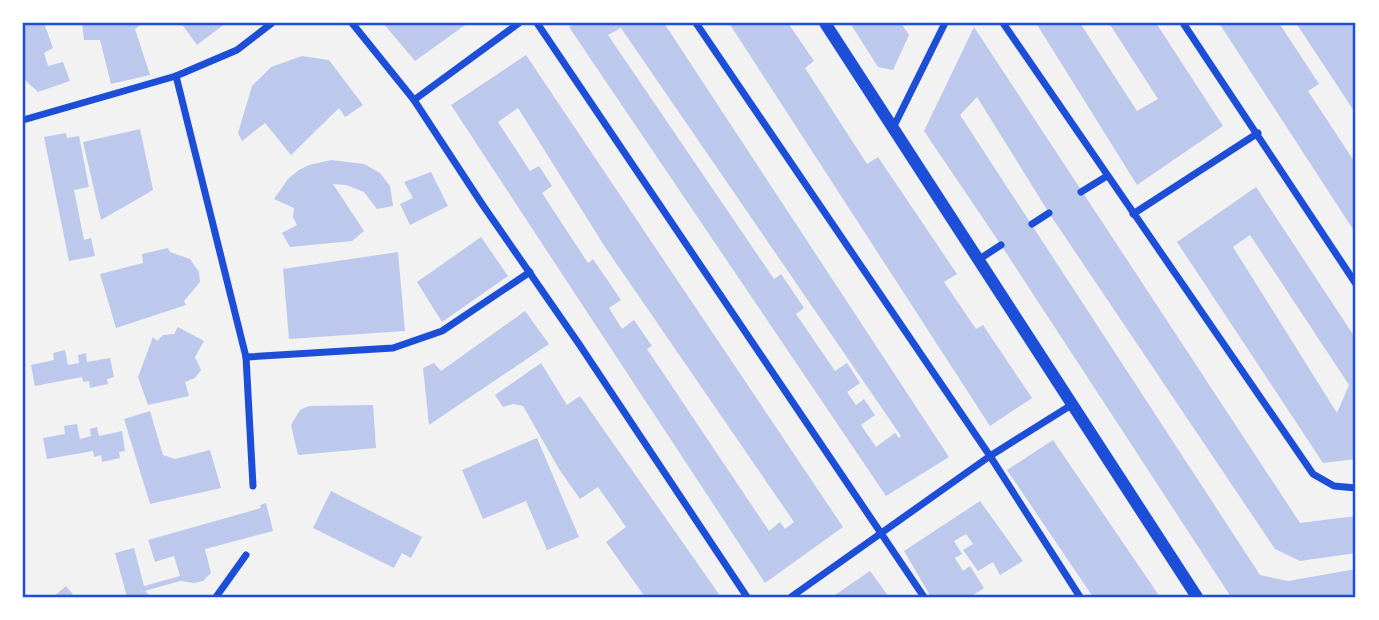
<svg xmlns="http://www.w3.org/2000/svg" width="1379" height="620" font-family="'Exo 2',sans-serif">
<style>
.building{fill:#bdc9ec;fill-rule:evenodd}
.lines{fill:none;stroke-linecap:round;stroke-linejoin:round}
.minor{stroke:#1d4ed8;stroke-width:7}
.tertiary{stroke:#1d4ed8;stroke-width:12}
.neatline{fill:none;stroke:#1d4ed8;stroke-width:2.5}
</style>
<rect width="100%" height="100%" fill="#f2f2f2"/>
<!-- building -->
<g class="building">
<polygon points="23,23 44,23 53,48 44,53 48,66 63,62 70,81 38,92 23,78"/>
<polygon points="82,23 143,23 135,29 150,75 111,84 100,40 84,40"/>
<polygon points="181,23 226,23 197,45"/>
<polygon points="383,23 468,23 415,61"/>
<path d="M575 23H664L949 457 886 496 569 27ZM621 28 901 436 899 438 895 433 876 447 861 425 875 415 864 399 856 405 847 392 860 383 847 363 835 371 796 314 804 308 781 274 774 279 608 35Z"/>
<polygon points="729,23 788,23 814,61 805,68 867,164 878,157 957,274 944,282 976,329 983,325 1032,398 990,426"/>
<polygon points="850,23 901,23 909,35 893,70 878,67"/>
<polygon points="1036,23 1080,23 1137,111 1158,99 1109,23 1156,23 1223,126 1137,185"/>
<polygon points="1219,23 1279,23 1319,84 1308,91 1356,164 1356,234"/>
<polygon points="1296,23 1351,23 1356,30 1356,114"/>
<polygon points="974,27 1300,523 1356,516 1356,553 1300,561 1275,549 1049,213 977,97 960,115 1260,575 1288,581 1356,569 1356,597 1231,597 1001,245 924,131"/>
<path d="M526 55 843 527 765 583 451 105ZM518 108 605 247 794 522 785 529 780 522 769 531 647 349 652 346 634 320 622 329 609 308 621 300 593 259 588 263 542 193 552 186 539 166 530 171 498 122Z"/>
<polygon points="302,56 329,60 363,105 345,117 339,108 291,155 265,123 242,141 238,133 252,86 271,67"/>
<polygon points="140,129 153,190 101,220 83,142"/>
<polygon points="66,133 67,138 79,136 89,187 74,190 84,240 91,238 95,256 69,261 44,137"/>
<polygon points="331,160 364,164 380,173 390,186 393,206 377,209 364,192 346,185 333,184 364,231 352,241 290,247 282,233 297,225 293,217 294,208 274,199 288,179 299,170 309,165"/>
<polygon points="431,172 448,206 410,225 400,204 413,198 404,182"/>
<path d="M1256 187 1356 339V459L1323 463 1177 242ZM1250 235 1349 385 1337 413 1233 247Z"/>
<polygon points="481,237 508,276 442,322 417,282"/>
<polygon points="168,248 170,252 190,259 199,272 200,282 184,301 186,305 116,328 100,274 143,263 142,254"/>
<polygon points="398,252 405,331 289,339 283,269"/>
<polygon points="525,311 549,344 429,425 423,368 434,363 441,371"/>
<polygon points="178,327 204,341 195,357 201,370 195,378 185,382 189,396 148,405 138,377 153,337 157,341 163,335 174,334"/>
<polygon points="65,350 68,365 79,363 78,355 86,353 87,362 110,358 114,377 107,379 108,384 90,388 89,381 83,382 82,377 35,386 31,365 54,360 53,353"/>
<polygon points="541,363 567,405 580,396 721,597 645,597 606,542 626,527 598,487 580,499 559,469 523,406 513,404 503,407 495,395"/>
<polygon points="373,405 376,448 298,455 291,425 300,410 309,406"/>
<polygon points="150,411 163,455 175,459 210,450 221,488 150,504 124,419"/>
<polygon points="77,424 80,439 91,436 90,429 97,427 99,436 122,431 125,451 119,452 120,458 102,462 101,455 94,457 93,451 47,459 43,438 65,434 64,426"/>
<polygon points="537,438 579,537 547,550 526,501 483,519 462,470"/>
<polygon points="1053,440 1160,597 1093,597 1007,470"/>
<polygon points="331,491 422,537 411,558 402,553 394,568 313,528"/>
<polygon points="980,501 1023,561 1000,575 993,562 978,571 963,550 973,544 966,534 954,541 962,554 955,558 963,571 970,566 984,588 970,597 931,597 904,551"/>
<polygon points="266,503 273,531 205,549 211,573 203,581 194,583 180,581 145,591 151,597 127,597 115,553 134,548 144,586 180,576 174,556 155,562 148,540 261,508 260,505"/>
<polygon points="870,571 889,597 832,597"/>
<polygon points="66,586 75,597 53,597"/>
</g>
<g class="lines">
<!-- minor -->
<g class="minor">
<polyline points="352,23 414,100 482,204 579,344 747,597"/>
<polyline points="537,23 924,597"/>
<polyline points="696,23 990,456 1080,597"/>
<polyline points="1003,23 1313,474 1334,486 1356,488"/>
<polyline points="1183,23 1356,284"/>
<polyline points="176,76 246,357 253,486"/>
<polyline points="414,100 519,23"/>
<polyline points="23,120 176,76 237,50 272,23"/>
<polyline points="893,128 945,23"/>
<polyline points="1081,192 1107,176"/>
<polyline points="1133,214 1258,133"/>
<polyline points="1032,224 1049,213"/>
<polyline points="978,260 1001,245"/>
<polyline points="246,357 393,348 442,331 530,272"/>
<polyline points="216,597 246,555"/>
<polyline points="791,597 990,456 1073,404"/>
</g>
<!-- tertiary -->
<polyline class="tertiary" points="825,23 1197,597"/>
</g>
<!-- border -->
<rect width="1379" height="620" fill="none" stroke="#ffffff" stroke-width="49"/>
<rect x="24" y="24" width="1330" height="572" class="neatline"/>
</svg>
